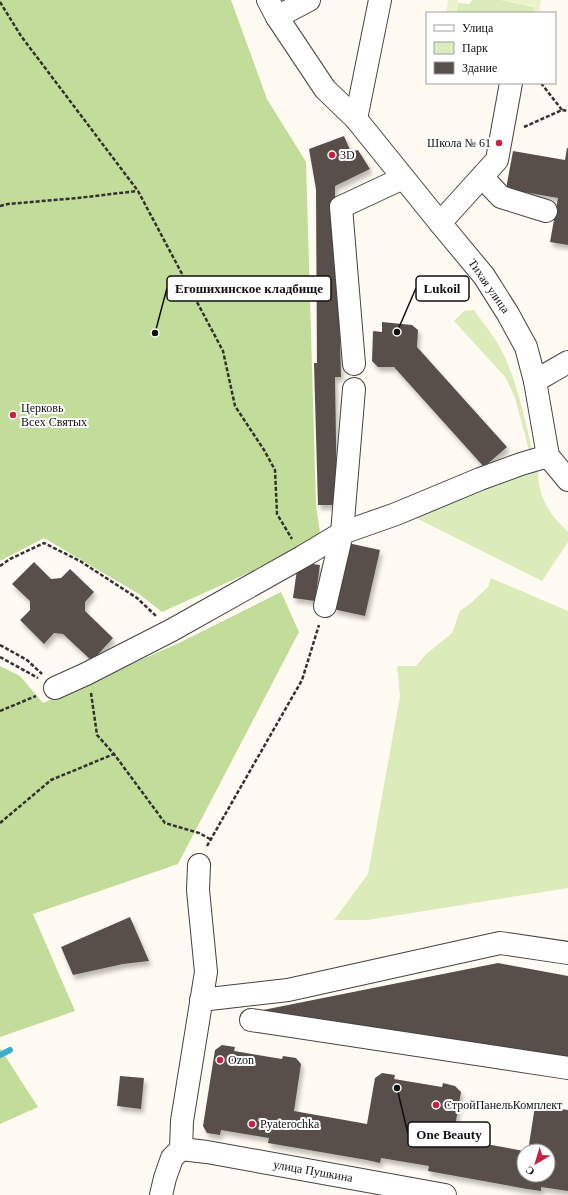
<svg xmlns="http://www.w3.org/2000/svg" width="568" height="1195" font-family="Georgia,serif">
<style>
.green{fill:#dbebba}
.forest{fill:#c2dd99}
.pitch{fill:#ebf2cc}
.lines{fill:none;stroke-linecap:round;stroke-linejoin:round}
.stream{stroke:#3aadd1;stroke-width:6}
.building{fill:#594f4c;filter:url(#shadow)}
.minor-casing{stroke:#434343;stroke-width:24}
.path{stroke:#323232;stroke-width:2.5;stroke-dasharray:4 2;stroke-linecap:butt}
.minor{stroke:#fff;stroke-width:22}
.poi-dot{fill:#c52344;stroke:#fff;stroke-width:1.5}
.labels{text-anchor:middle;stroke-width:4;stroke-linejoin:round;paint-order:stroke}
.poi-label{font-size:12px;fill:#101010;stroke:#fff;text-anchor:start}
.street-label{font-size:12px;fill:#101010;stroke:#fff}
.leader{fill:none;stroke:#101010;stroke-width:1.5}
.callout-dot{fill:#101010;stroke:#fff;stroke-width:1.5}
.callout{fill:#fff;stroke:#101010;stroke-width:1.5}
.callout-label{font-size:13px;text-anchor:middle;font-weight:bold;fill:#101010}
</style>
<defs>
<filter id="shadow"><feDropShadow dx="2.5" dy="4.5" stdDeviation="2" flood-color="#0004"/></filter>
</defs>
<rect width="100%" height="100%" fill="#fffbf2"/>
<!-- green -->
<g class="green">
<polygon points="472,0 501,0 535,7 534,13 456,13 458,3 469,4"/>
<path d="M474 310C484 324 495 337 503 353 518 385 525 420 533 453L530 454 515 398 506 378 454 321 464 311Z"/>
<path d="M538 470C538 497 549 514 568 532V542L542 581 414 517 515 474Z"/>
<polygon points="491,578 568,611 568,888 368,920 334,920 368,874 400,696 397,666 416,666 425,655 452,633 460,611 472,602 488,587"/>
</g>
<!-- forest -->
<g class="forest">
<polygon points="0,0 231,0 267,99 306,162 316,505 321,540 162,612 139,594 44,538 0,561"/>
<polygon points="281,592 299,632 178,864 33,914 75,1011 0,1037 0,666 20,676 43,703 179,643"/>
<polygon points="0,1048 38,1107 0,1124"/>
</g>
<!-- pitch -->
<g class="pitch">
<polygon points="448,0 458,0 456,13 446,13"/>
<polygon points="501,0 541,0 539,13 534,13 535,6"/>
</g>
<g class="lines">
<!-- stream -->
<polyline class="stream" points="0,1055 10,1050"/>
</g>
<!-- building -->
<g class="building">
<polygon points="344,136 351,152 358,150 370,169 335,186 335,264 338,264 341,377 335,377 337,505 318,505 314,363 317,363 316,189 309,149"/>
<polygon points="567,148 568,148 568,245 550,242 558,198 506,189 513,151 565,160"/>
<polygon points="382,322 412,325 418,330 417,347 507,447 484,467 394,367 378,367 372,361 373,331 382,332"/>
<polygon points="348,543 380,550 365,616 333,609"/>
<polygon points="34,562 51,579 61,578 70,569 94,592 85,602 85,611 113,638 92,661 63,634 54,633 44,644 20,620 30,610 30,601 12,584"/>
<polygon points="298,562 320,565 315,601 293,598"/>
<polygon points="130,917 149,961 123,964 73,975 61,947"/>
<polygon points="498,963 568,976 568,1060 253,1012"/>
<polygon points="222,1045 235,1047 234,1051 282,1059 283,1056 296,1058 301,1064 294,1111 367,1124 375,1078 382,1073 395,1075 394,1079 442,1087 443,1083 455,1086 461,1092 453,1138 524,1151 524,1175 548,1175 548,1151 528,1151 535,1106 542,1102 555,1104 554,1108 568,1110 568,1191 541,1187 541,1191 527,1189 428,1171 429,1166 381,1158 380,1163 367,1160 268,1143 269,1138 221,1130 220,1135 207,1133 203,1126 215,1050"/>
<polygon points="120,1076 144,1078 141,1109 117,1106"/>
</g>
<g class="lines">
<defs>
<g id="minor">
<polyline points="268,0 277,17 325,89 356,119 440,223 484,276 508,314 526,347 535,381 548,456 568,480"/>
<polyline points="277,17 309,0"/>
<polyline points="356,119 380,0"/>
<polyline points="482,177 501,197 546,211"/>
<polyline points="440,223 497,160 511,83"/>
<polyline points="354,364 341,207 403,178"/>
<polyline points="535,381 568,362"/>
<polyline points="325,606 342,533 354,389"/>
<polyline points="55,688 86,674 172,630 302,557 342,533 396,514 480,479 521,464 548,456"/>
<polyline points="201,1000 288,990 500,943 568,953"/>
<polyline points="251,1020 568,1068"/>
<polyline points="181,1149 182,1121 206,972 198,890 199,865"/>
<polyline points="181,1149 207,1152 445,1195"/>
<polyline points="161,1195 165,1178 172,1158 181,1149"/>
</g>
</defs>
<!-- minor casing -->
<use href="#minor" class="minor-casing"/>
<!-- path -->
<g class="path">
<polyline points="0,2 21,36 138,191 223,351 235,406 264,450 275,470 277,514 292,539"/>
<polyline points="541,83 562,110"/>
<polyline points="524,127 562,110 568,111"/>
<polyline points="0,206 8,204 78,198 137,191"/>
<polyline points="0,566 10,559 44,543 80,561 137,598 156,616"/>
<polyline points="0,645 27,660 42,674"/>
<polyline points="0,657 38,678"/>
<polyline points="91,693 97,735 114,754 165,823 199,833 210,839"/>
<polyline points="0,711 36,696"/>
<polyline points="0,823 51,780 114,754"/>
<polyline points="207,846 302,680 319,625"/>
</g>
<!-- minor -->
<use href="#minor" class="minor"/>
</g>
<!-- markers -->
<g class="poi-dot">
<circle cx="499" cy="143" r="4"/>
<circle cx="332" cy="155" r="4"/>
<circle cx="13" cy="415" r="4"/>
<circle cx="220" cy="1060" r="4"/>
<circle cx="436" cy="1105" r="4"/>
<circle cx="252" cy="1124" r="4"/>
</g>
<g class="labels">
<!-- poi labels -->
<g class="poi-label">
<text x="491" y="147" text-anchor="end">Школа № 61</text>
<text x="340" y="159">3D</text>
<text x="21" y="412">Церковь<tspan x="21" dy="14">Всех Святых</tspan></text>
<text x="228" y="1064">Ozon</text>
<text x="444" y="1109">СтройПанельКомплект</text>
<text x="260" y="1128">Pyaterochka</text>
</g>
<!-- street labels -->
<g class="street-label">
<text transform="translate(489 286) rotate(55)" y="4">Тихая улица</text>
<text transform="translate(313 1171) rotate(10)" y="4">улица Пушкина</text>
</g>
</g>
<!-- callouts -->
<path class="leader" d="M397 332L416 288M155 333L167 288M397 1088L408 1134"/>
<g class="callout-dot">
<circle cx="397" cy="332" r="4"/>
<circle cx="155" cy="333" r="4"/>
<circle cx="397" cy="1088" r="4"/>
</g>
<g class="callout">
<rect x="416" y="276" width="53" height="25" rx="4"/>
<rect x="167" y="276" width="164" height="25" rx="4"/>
<rect x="408" y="1122" width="82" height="25" rx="4"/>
</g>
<g class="callout-label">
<text x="442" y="293">Lukoil</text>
<text x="249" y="293">Егошихинское кладбище</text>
<text x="449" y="1139">One Beauty</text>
</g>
<!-- legend -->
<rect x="426" y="12" width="130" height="72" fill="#ffffff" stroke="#9f9f9f"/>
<rect x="434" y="25" width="20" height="6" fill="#ffffff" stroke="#9f9f9f"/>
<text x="462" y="32" font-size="12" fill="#101010">Улица</text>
<rect x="434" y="42" width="20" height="12" fill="#dbebba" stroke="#9f9f9f"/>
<text x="462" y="52" font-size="12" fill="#101010">Парк</text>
<rect x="434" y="62" width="20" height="12" fill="#594f4c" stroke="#9f9f9f"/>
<text x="462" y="72" font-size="12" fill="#101010">Здание</text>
<!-- north arrow -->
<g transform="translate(536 1163) rotate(218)"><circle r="19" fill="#ffffff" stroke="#9f9f9f"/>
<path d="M0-3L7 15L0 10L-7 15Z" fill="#c52344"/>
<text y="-6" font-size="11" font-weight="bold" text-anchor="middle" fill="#101010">С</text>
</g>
</svg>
